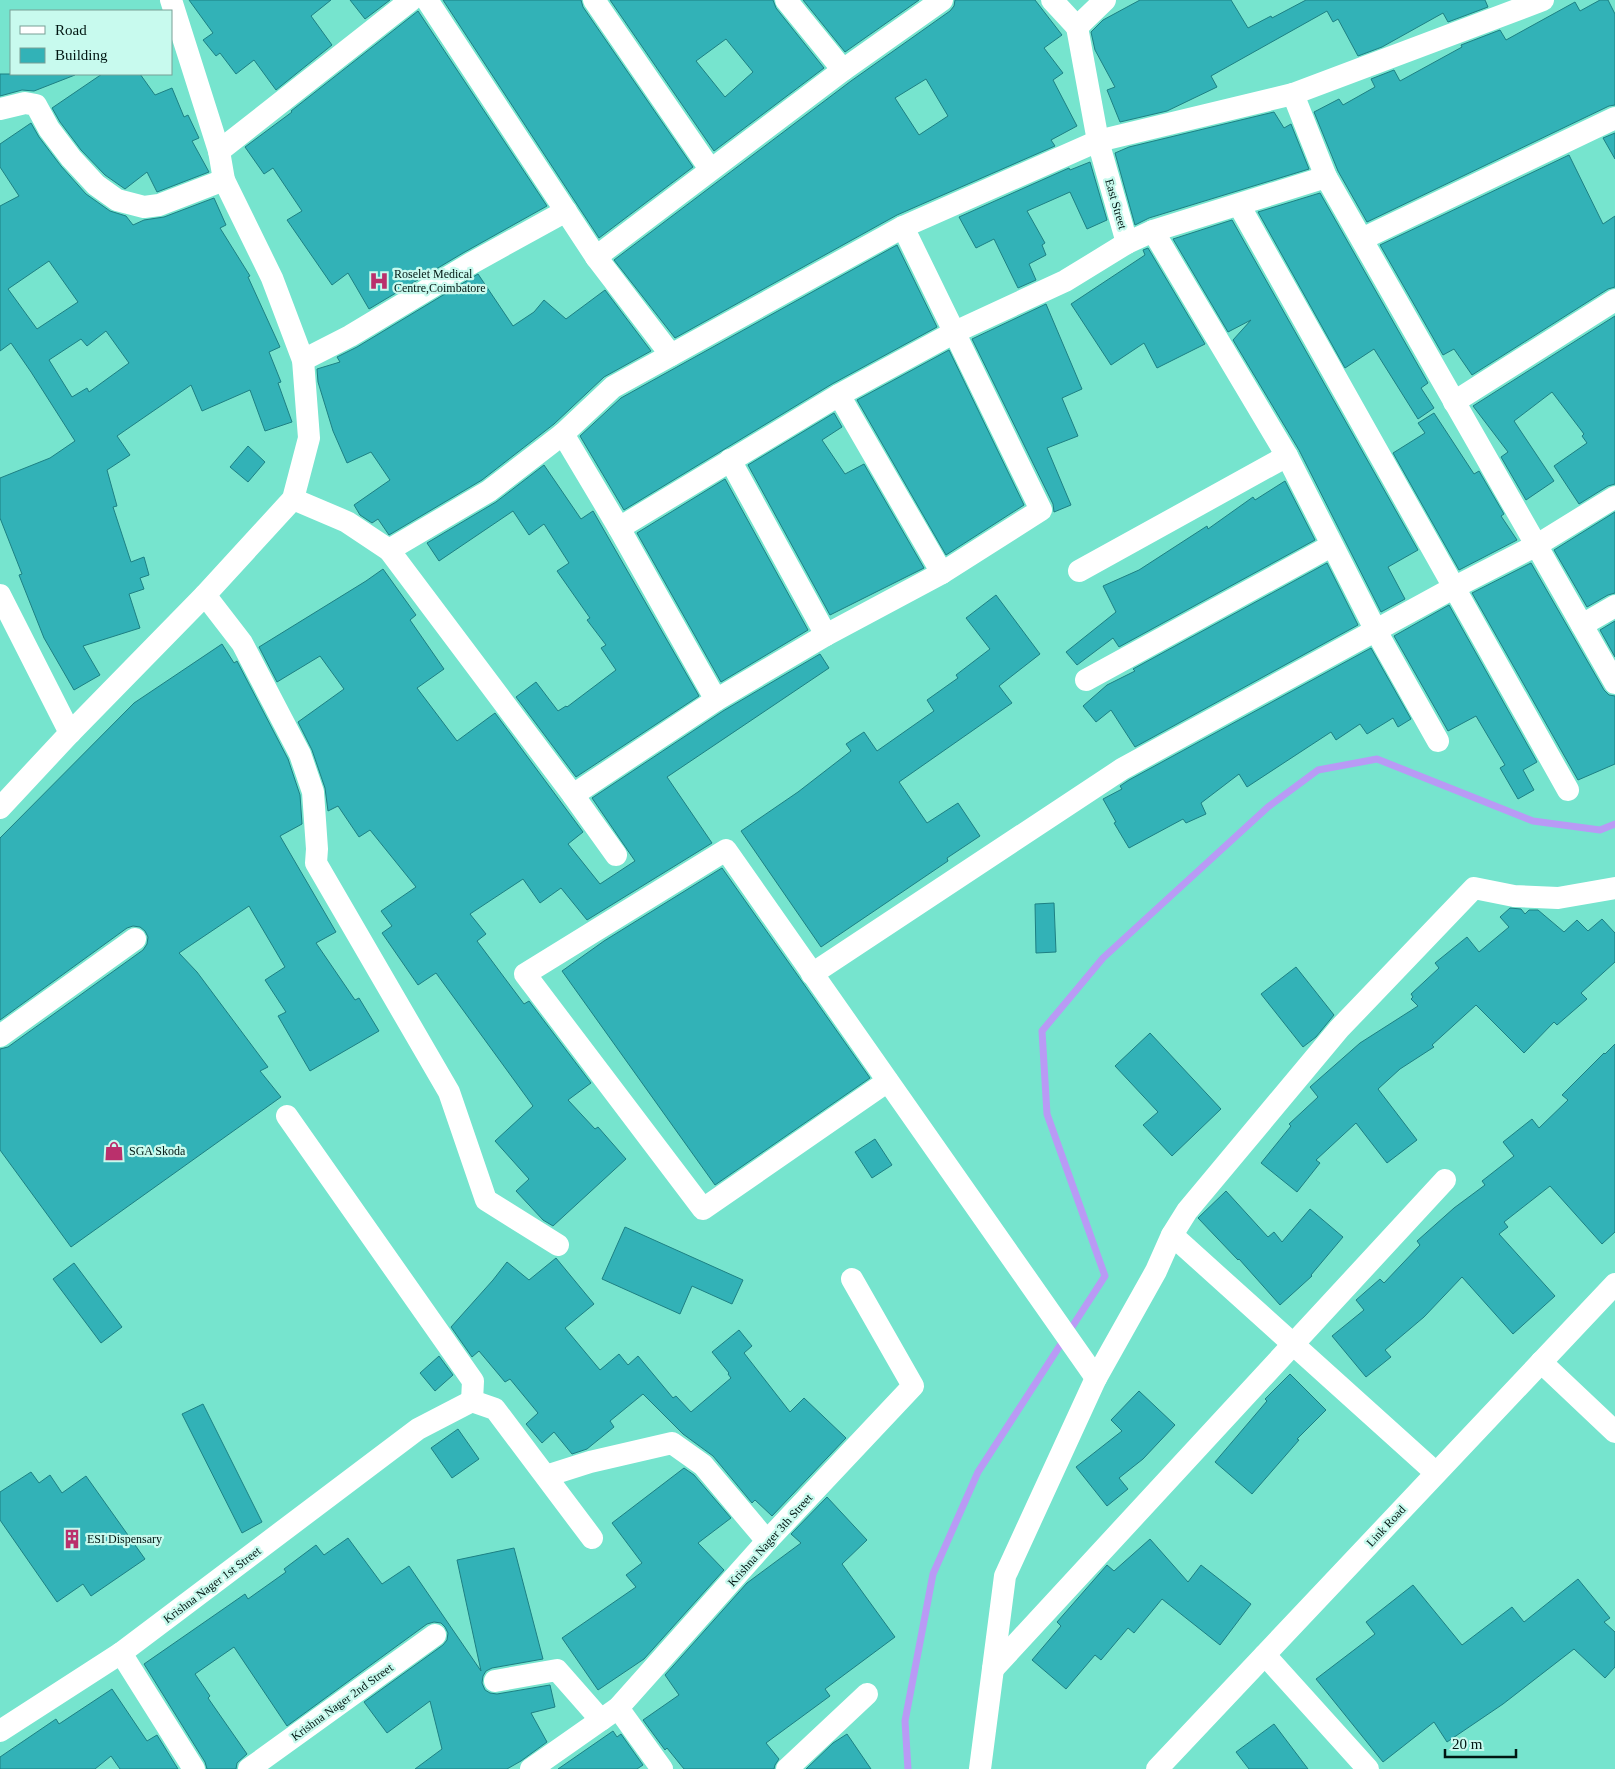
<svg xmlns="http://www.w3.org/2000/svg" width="1615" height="1769" font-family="'Times New Roman',serif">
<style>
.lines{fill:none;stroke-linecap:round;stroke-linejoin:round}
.stream{stroke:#b99af5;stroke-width:7}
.building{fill:#32b2b7;stroke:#1d8083;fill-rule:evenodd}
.minor{stroke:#fff;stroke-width:22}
.labels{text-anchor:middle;stroke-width:4.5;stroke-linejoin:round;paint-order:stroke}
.street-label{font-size:12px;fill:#011612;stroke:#c8faee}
.poi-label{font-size:12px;fill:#011612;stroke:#c8faee;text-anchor:start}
</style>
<rect width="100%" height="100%" fill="#76e4ce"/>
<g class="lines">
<!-- stream -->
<polyline class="stream" points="908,1769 905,1721 933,1574 978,1472 1105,1276 1047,1114 1042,1031 1103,958 1268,807 1318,770 1377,759 1533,821 1600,830 1615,824"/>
</g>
<!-- building -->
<g class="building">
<polygon points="189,0 331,0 311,16 332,45 276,90 254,60 236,74 220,53 216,56 203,40 213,33"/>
<polygon points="350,0 390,0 365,19"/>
<polygon points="443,0 581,0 583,7 693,167 599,238"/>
<path d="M610 0H773L776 8 824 68 714 151ZM726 39 753 72 725 97 696 61Z"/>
<polygon points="803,0 919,0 845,52"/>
<path d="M955 0H1035L1062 35 1044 48 1063 73 1053 80 1077 126 1051 140 1055 146 897 215 675 338 614 260 851 81 950 11 954 6ZM926 79 948 116 919 135 895 98Z"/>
<polygon points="1140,0 1231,0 1248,28 1271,16 1272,18 1306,0 1485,0 1488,7 1448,22 1443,13 1382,47 1358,56 1338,19 1333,22 1327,11 1211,76 1217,87 1167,111 1120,122 1107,90 1115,87 1095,50 1091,32 1103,20"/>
<polygon points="1600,0 1608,0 1615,14 1615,105 1609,106 1367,222 1338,171 1314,112 1339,99 1343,105 1375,87 1371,79 1394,70 1400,81 1462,47 1461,45 1500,30 1506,40 1575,2 1580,11"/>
<polygon points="418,11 547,206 463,253 369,309 348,273 332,285 287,220 302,211 273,168 264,174 245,147 292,112 291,111"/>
<polygon points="0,74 75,74 75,75 34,91 22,90 0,96"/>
<polygon points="102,74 140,74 155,95 172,88 184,117 188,115 199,138 192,141 209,172 157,192 147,172 125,189 105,175 81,150 60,122 52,108"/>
<polygon points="1274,112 1284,128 1291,124 1309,169 1149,218 1135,225 1115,153 1129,147"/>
<path d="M31 123 39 137 61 166 86 194 110 211 126 216 133 225 144 220 164 217 214 198 226 225 220 228 250 276 248 277 280 347 269 352 281 382 278 383 292 422 265 431 250 390 202 411 191 385 117 436 130 455 107 470 117 506 113 507 131 562 144 557 149 575 140 578 144 589 129 594 140 628 83 646 100 675 74 690 44 638 19 575 22 574 0 518V478L50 458 75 441 31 372 11 343 0 351V206L19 196 0 167V144ZM49 261 78 302 37 329 8 289ZM106 331 129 363 89 392 87 388 72 397 49 360 81 339 87 346Z"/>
<polygon points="1615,133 1615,159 1603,138"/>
<polygon points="1569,155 1603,224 1615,216 1615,287 1608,289 1472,375 1454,349 1443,355 1380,245"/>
<polygon points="1090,162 1107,220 1087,229 1070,192 1027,211 1045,243 1042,245 1046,255 1029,264 1036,280 1018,288 994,239 976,248 959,217 1069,168 1070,170"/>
<polygon points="1320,193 1428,383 1421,388 1434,408 1418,419 1374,349 1345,368 1258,212"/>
<polygon points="1232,220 1418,550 1388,567 1405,599 1381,612 1299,450 1233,340 1251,320 1228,332 1173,239"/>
<polygon points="897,245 937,327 832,384 624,510 580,436 621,398"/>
<polygon points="1148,248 1205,344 1157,368 1144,343 1111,365 1071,304 1145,255 1143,250"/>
<polygon points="478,274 513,326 534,312 544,300 566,319 605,290 651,351 604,377 554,424 482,480 389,535 378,519 372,523 360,515 354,505 390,480 371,452 347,463 333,431 318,382 317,369 340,362 337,357 357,347"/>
<polygon points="1046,304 1082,389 1062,398 1078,436 1047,448 1071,505 1054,512 1053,504 972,339"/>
<polygon points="1615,316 1615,484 1608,486 1579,504 1554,466 1587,443 1582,436 1584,434 1552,392 1514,421 1554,481 1526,500 1501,457 1508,452 1473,406"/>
<polygon points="949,350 1024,505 946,555 857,400"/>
<polygon points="834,413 842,427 822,440 845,474 864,464 924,568 830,615 748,465"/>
<polygon points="1434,413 1474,474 1479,471 1504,514 1501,516 1517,540 1459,570 1393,453 1425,433 1418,423"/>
<polygon points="248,446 265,462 248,482 230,467"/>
<polygon points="544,465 581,519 593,511 699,696 576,777 516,697 536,682 558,711 566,706 567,707 616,670 601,648 606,645 587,620 590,618 557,571 569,563 544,524 529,535 513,511 439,561 427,543 496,502"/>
<polygon points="725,479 808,630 721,682 637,533"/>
<polygon points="1285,481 1315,540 1119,647 1113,638 1077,665 1066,652 1116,612 1103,586 1139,570 1207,526 1208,529 1253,497 1255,500"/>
<polygon points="1615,512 1615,593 1608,595 1587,607 1554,550"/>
<polygon points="1327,563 1358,625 1135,747 1111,710 1096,722 1083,706 1107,685 1135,671 1133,669"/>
<polygon points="1531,563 1604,690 1609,695 1615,696 1615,764 1578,780 1472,593"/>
<polygon points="383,569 416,615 410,620 444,669 417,688 457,741 495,713 583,832 568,844 600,884 635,861 592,798 723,711 820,654 829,668 667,777 712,843 587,920 561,888 540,903 523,879 470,914 486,934 477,941 524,1004 529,1001 591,1083 568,1100 595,1129 598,1127 626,1159 553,1226 543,1220 516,1191 529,1179 495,1141 533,1106 436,973 418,985 382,933 392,926 381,911 416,887 370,830 359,837 338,806 328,811 325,788 312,750 298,722 344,689 320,656 277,682 259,647 366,581"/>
<polygon points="996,595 1040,654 999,686 1012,703 899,782 927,823 958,803 980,836 947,858 948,861 821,947 741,831 798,792 851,751 846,744 864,732 877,751 934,711 927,700 958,678 956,675 990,649 966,618"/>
<polygon points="1449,605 1537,762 1523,770 1534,790 1518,799 1500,768 1505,765 1476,716 1448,731 1394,636"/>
<polygon points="1615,621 1615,657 1600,630"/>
<polygon points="222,644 234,663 237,661 288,759 300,795 302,824 280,836 336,932 316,943 355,1000 359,998 379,1031 310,1071 278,1016 286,1012 265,980 285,967 249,906 179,953 197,972 268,1067 260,1071 281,1097 71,1247 0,1150 0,1049 8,1047 143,950 147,944 148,937 145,931 140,927 133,926 127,928 0,1020 0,838 134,703"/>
<polygon points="1371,648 1411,719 1398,727 1393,718 1367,734 1360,724 1336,740 1331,732 1247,787 1239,774 1201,803 1206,814 1186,823 1183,819 1129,848 1114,823 1116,822 1103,799 1122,789 1120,786 1129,780"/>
<polygon points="722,868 870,1078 715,1185 562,971 604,941"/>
<polygon points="1054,903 1056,952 1036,953 1035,904"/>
<polygon points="1510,908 1521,909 1525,914 1529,910 1538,910 1564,932 1577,920 1588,931 1602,919 1615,933 1615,962 1581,993 1587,999 1557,1025 1554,1022 1524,1053 1476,1005 1432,1045 1434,1047 1400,1069 1378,1089 1417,1140 1387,1163 1356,1123 1316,1160 1320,1163 1297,1192 1261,1163 1291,1126 1289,1124 1318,1097 1310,1087 1360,1043 1418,1006 1411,999 1413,997 1411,994 1439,968 1435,963 1467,937 1479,952 1509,927 1500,917"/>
<polygon points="1296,967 1334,1015 1316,1037 1303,1047 1261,994"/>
<polygon points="1150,1033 1221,1109 1172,1156 1143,1125 1158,1112 1115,1066"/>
<polygon points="1615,1044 1615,1232 1602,1244 1550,1186 1504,1222 1508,1227 1499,1234 1555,1296 1513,1334 1462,1277 1424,1317 1385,1350 1391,1357 1366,1377 1332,1336 1364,1310 1356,1300 1380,1279 1384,1283 1420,1245 1417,1241 1454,1208 1485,1185 1482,1181 1514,1156 1503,1142 1532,1119 1539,1128 1568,1100 1562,1095 1604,1053 1605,1054"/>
<polygon points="875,1139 892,1165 872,1178 855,1152"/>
<polygon points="1226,1191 1268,1237 1274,1232 1282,1242 1310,1209 1343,1237 1311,1275 1312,1276 1280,1305 1239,1259 1238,1260 1198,1218"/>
<polygon points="625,1227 743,1280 732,1304 692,1286 680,1314 602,1279"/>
<polygon points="556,1258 594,1304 565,1328 600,1370 619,1354 628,1365 638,1356 673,1398 676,1396 691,1412 731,1378 728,1374 729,1373 712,1352 739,1330 752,1346 744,1353 790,1412 804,1398 846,1438 772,1516 755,1500 752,1503 713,1456 683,1434 643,1394 610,1421 614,1427 587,1449 572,1454 554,1432 542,1443 526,1424 538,1413 510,1379 505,1382 479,1351 472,1357 451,1327 493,1280 507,1262 529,1280"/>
<polygon points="74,1263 122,1327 101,1343 53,1279"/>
<polygon points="439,1356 453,1375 435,1391 420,1373"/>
<polygon points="1290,1374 1326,1410 1297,1439 1299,1440 1252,1494 1215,1462 1267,1401 1265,1399"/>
<polygon points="1139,1391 1175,1425 1143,1459 1119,1478 1128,1489 1107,1506 1076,1467 1122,1431 1111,1420"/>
<polygon points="203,1404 262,1522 242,1533 182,1414"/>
<polygon points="458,1429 479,1459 452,1478 431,1448"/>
<polygon points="684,1468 694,1475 731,1518 698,1543 724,1570 644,1659 598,1690 562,1638 636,1587 626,1575 642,1563 612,1523"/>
<polygon points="31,1472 39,1483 50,1475 62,1493 86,1476 145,1559 91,1596 83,1584 57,1602 0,1520 0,1492"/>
<polygon points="827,1497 867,1540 842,1564 895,1637 825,1689 830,1696 766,1743 779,1759 775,1765 774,1769 684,1769 667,1748 665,1750 643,1720 679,1695 665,1675 747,1583 801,1543 791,1534"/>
<polygon points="348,1538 382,1584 409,1566 481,1671 457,1560 514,1548 543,1659 492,1668 486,1671 483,1676 482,1683 485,1690 490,1693 497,1694 550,1685 555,1707 531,1713 547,1742 521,1761 507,1769 415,1769 442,1749 430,1701 387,1733 364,1702 443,1645 447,1640 448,1633 445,1627 441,1623 434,1622 427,1624 287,1726 234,1647 195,1674 210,1696 208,1698 247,1754 237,1763 236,1769 207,1769 205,1762 144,1664 245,1594 248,1599 286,1572 284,1569 316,1545 324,1555"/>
<polygon points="1150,1539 1188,1582 1201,1565 1251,1604 1220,1645 1162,1599 1134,1633 1128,1628 1101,1660 1095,1655 1066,1689 1032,1660 1061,1626 1057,1622 1107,1565 1114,1571"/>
<polygon points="1578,1579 1610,1618 1604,1622 1615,1632 1615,1667 1605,1678 1574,1649 1503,1704 1447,1742 1434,1722 1383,1762 1316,1679 1375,1634 1366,1622 1413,1585 1462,1645 1512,1607 1524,1622"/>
<polygon points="112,1689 147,1741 157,1735 178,1769 120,1769 111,1756 95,1769 0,1769 0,1757 56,1719 59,1724"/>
<polygon points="1274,1724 1308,1769 1249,1769 1236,1752"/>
<polygon points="613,1731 617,1737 621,1734 643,1765 637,1769 558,1769"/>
<polygon points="847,1734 871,1769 806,1769 833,1743"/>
</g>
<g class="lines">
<!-- minor -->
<g class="minor">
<polyline points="427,0 596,257 671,355"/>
<polyline points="594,0 710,169"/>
<polyline points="786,0 843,70"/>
<polyline points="1052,0 1077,27"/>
<polyline points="1105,0 1077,27 1098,141 1127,243 1153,231 1326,177"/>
<polyline points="1293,94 1326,177 1615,683"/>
<polyline points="0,109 25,103 36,105 49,129 71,158 96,185 117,200 144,207 159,205 224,180"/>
<polyline points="219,151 411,0"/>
<polyline points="1239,205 1568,790"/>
<polyline points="1153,231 1287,456 1376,631 1438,741"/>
<polyline points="1362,239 1615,118"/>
<polyline points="596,257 843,70 942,0"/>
<polyline points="303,360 350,336 470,264 566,211"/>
<polyline points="839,395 942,573"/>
<polyline points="1454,402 1615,300"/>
<polyline points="563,434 619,528 716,700 826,635 942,573 1041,510 903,227"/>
<polyline points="730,460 826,635"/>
<polyline points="293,499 347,522 389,550 489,491 563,434 613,387 903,227 1098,141 1293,94 1543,0"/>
<polyline points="619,528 839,395 955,332 1065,281 1127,243"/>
<polyline points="389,550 573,795 616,855"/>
<polyline points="1079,571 1287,456"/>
<polyline points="0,595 70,733"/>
<polyline points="205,595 242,643 300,754 313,792 317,849 316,863 449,1092 486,1200 558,1245"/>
<polyline points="1582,625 1615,606"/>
<polyline points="1086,680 1331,546"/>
<polyline points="573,795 716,700"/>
<polyline points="0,808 70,733 205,595 293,499 309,438 303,360 272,278 224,180 219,151 171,0"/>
<polyline points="812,974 1122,769 1455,587 1537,545 1615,497"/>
<polyline points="0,1036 135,939"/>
<polyline points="888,1081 703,1209 525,974 726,850 1096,1378"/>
<polyline points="287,1116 473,1381 472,1401 495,1409 592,1538"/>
<polyline points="1172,1235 1436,1473"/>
<polyline points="1541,1362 1615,1432"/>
<polyline points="546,1476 590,1462 672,1443 703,1465 767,1541"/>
<polyline points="121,1653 194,1769"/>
<polyline points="1265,1655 1368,1769"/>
<polyline points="993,1669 1445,1180"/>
<polyline points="495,1681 557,1670 601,1720"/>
<polyline points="618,1708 662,1769"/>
<polyline points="0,1731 121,1653 418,1429 472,1401"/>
<polyline points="249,1769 435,1635"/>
<polyline points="531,1769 618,1708 767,1541 913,1386 852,1279"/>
<polyline points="787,1769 867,1694"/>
<polyline points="980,1769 1005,1576 1096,1378 1156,1271 1172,1235 1187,1211 1339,1029 1474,888 1514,896 1558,898 1615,888"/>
<polyline points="1157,1769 1615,1284"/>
</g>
</g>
<!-- icons -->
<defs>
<symbol id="hospital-bare" viewBox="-9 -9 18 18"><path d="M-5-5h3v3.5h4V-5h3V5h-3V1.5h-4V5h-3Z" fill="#ba306c" stroke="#c8faee" stroke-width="2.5" paint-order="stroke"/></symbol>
<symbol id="shop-bare" viewBox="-9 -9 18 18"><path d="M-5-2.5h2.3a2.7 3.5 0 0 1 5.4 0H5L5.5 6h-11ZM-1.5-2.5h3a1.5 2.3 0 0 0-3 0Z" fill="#ba306c" stroke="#c8faee" stroke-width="2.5" paint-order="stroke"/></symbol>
<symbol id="building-bare" viewBox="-9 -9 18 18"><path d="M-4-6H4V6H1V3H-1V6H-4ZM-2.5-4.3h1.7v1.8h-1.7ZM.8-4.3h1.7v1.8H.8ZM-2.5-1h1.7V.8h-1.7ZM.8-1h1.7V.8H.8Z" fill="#ba306c" stroke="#c8faee" stroke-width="2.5" paint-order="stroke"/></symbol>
</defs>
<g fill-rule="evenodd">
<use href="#hospital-bare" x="365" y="267" width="28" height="28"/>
<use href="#shop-bare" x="100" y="1137" width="28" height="28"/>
<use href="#building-bare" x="58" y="1525" width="28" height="28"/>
</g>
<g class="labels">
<!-- street labels -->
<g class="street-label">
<text transform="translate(1116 204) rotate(74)" y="4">East Street</text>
<text transform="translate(1386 1526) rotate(-47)" y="4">Link Road</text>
<text transform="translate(770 1540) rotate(-48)" y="4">Krishna Nager 3th Street</text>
<text transform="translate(212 1585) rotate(-37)" y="4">Krishna Nager 1st Street</text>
<text transform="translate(342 1702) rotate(-36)" y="4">Krishna Nager 2nd Street</text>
</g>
<!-- poi labels -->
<g class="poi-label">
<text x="394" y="278">Roselet Medical<tspan x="394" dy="14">Centre,Coimbatore</tspan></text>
<text x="129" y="1155">SGA Skoda</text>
<text x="87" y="1543">ESI Dispensary</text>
</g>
</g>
<!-- legend -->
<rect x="10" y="10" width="162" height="65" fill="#c8faee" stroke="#789f96"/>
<rect x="20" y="26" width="25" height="8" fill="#ffffff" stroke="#789f96"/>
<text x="55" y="35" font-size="15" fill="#011612">Road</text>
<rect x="20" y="48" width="25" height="15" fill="#32b2b7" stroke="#789f96"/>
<text x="55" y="60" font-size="15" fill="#011612">Building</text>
<!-- scale -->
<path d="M1445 1749v8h71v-8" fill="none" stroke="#011612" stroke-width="2.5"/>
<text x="1452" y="1749" font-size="15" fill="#011612" stroke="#c8faee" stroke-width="4" paint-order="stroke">20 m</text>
</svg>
